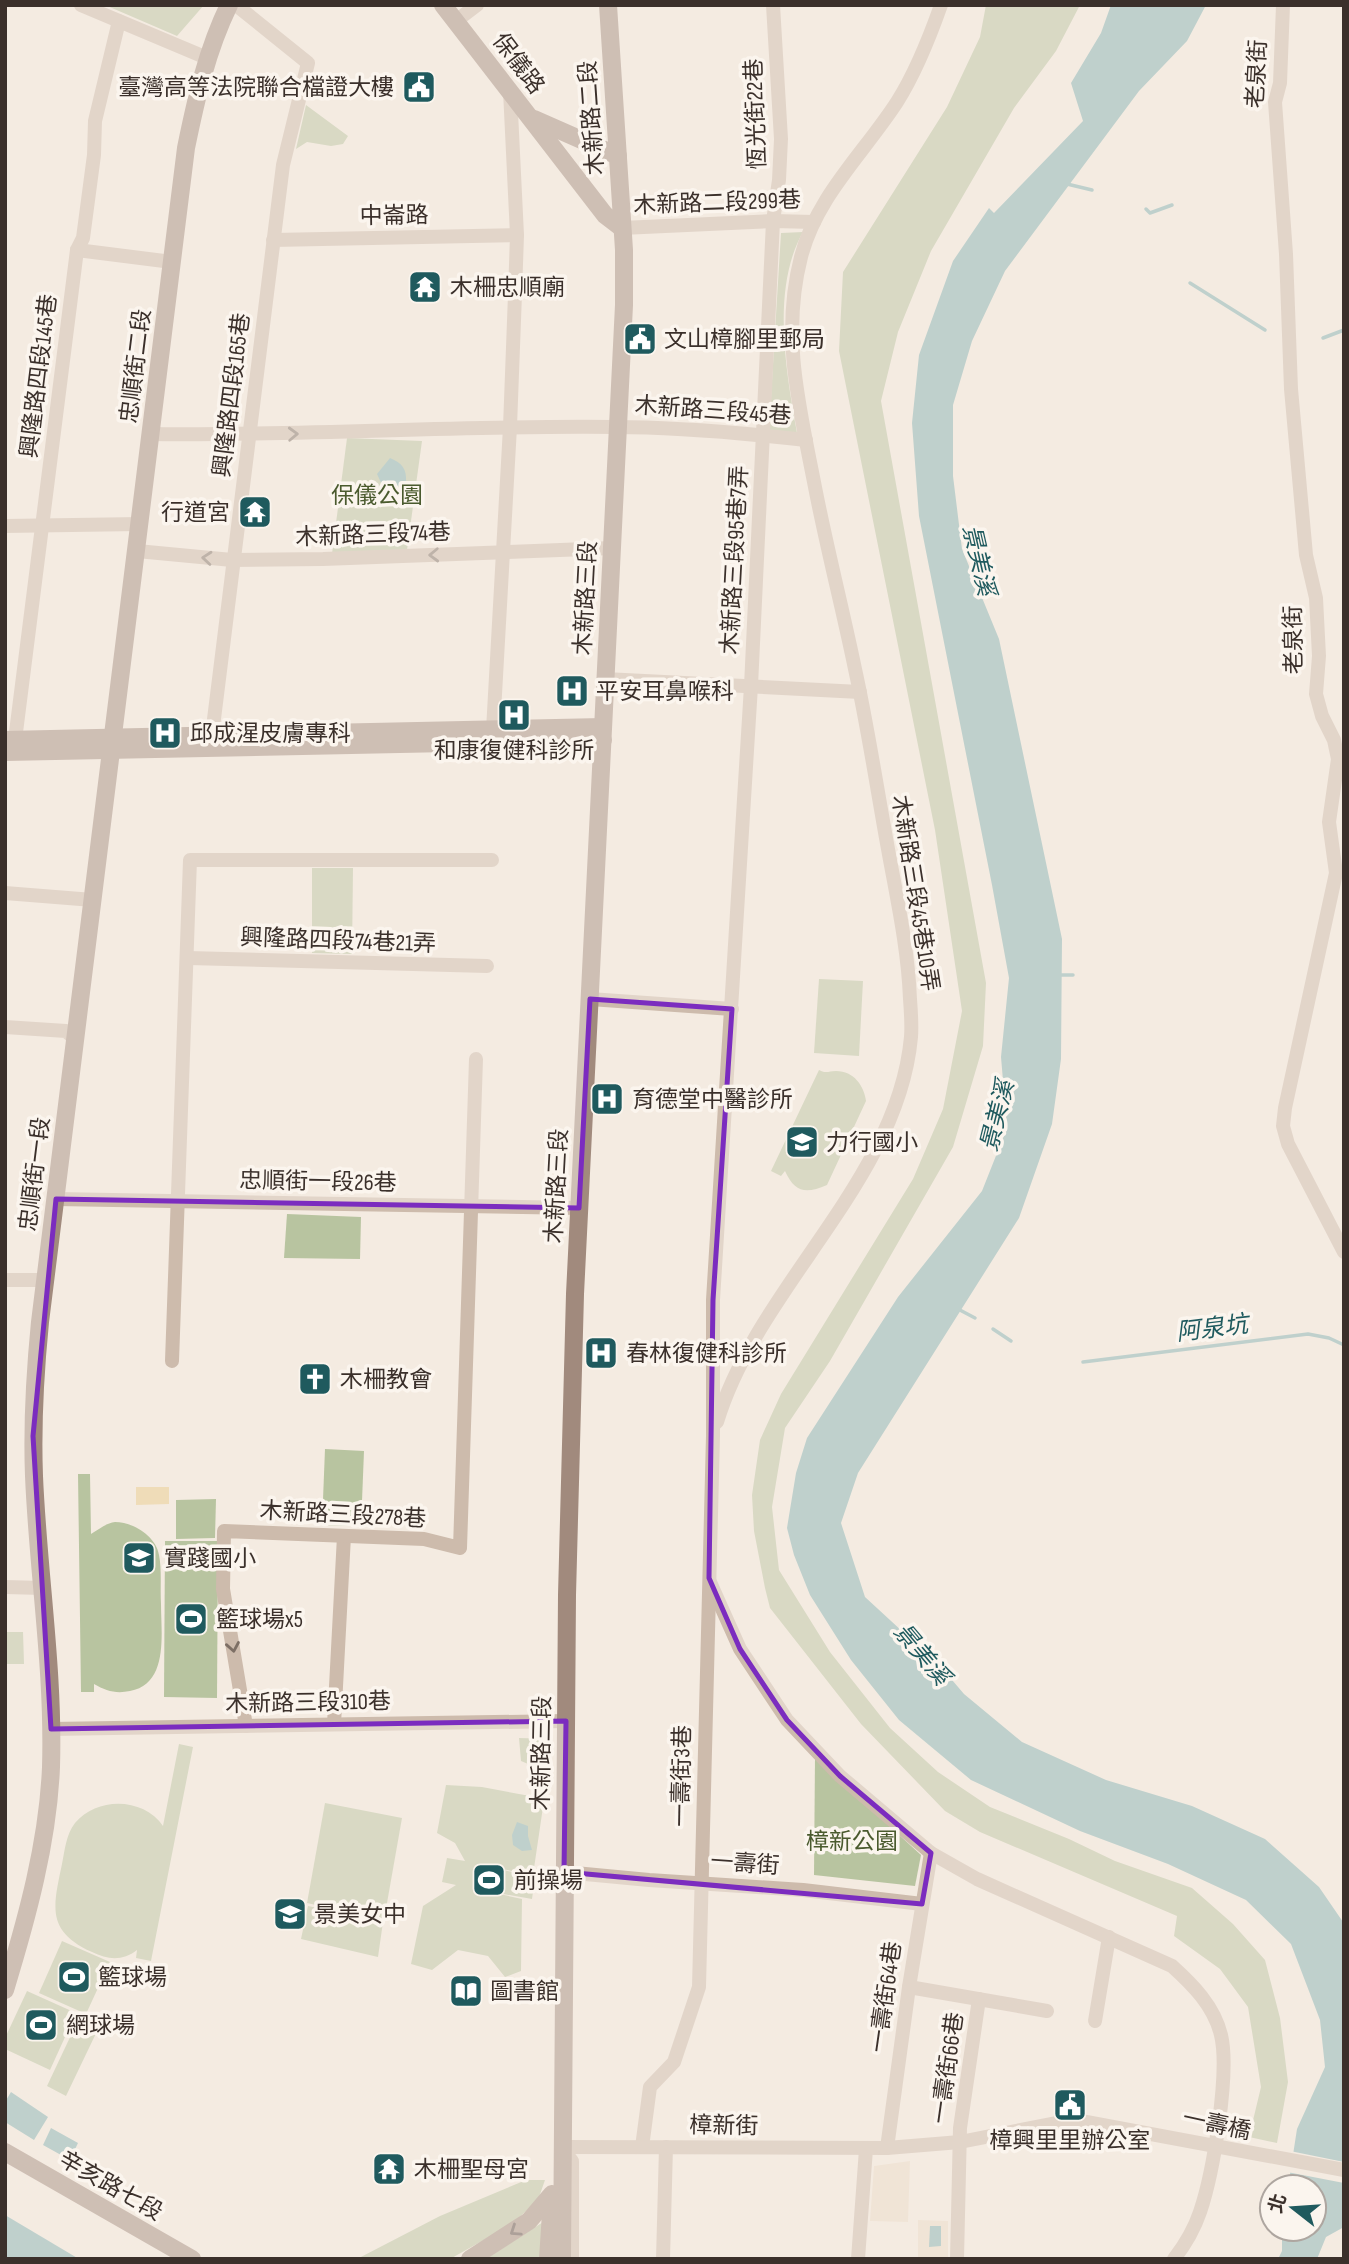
<svg xmlns="http://www.w3.org/2000/svg" width="1349" height="2264" font-family="'Sofia Sans Condensed','Noto Sans TC',sans-serif">
<style>
.green{fill:#b8c4a0}
.sand{fill:#efdcb8}
.plaza{fill:#ecdcc8}
.water{fill:#7fb0b2}
.pier{fill:#f4ebe1}
.lines{fill:none;stroke-linecap:round;stroke-linejoin:round}
.stream{stroke:#7fb0b2;stroke-width:3.5}
.street{stroke:#cdbbac;stroke-width:14}
.secondary{stroke:#a18a7d;stroke-width:18}
.oneway{stroke:#7d6f65}
.oneway2{stroke:#544640}
.marked{fill:none;stroke:#7b2cbf;stroke-width:5;stroke-linejoin:round}
.labels{text-anchor:middle;stroke-width:7;stroke-linejoin:round;paint-order:stroke}
.street-label{font-size:23px;fill:#3b302b;stroke:#fbf5ee}
.poi-label{font-size:23px;fill:#3b302b;stroke:#fbf5ee;text-anchor:start}
.park-label{font-size:23px;fill:#4a5a2e;stroke:#fbf5ee}
.water-label{font-size:24px;font-style:italic;fill:#1f5a5e;stroke:#fbf5ee}
</style>
<rect width="100%" height="100%" fill="#f4ebe1"/>
<!-- green -->
<g class="green">
<polygon points="105,5 204,5 177,36"/>
<polygon points="986,5 1080,5 1056,51 1014,108 931,251 898,332 881,401 986,983 983,1046 953,1147 830,1361 785,1428 772,1507 779,1570 830,1652 890,1728 938,1772 990,1807 1069,1839 1115,1861 1192,1888 1233,1924 1265,1960 1280,2018 1288,2082 1277,2143 1249,2137 1261,2087 1248,2007 1220,1969 1174,1936 1177,1916 980,1832 945,1811 861,1724 770,1608 765,1588 754,1531 752,1495 760,1440 781,1394 913,1179 943,1109 962,1011 935,830 839,351 843,272 947,107 980,37"/>
<polygon points="306,105 348,136 343,144 331,146 307,142 296,149"/>
<path d="M803 232C771 288 786 372 797 433L769 430 781 233Z"/>
<polygon points="347,438 422,441 407,550 332,554"/>
<polygon points="312,868 353,868 352,954 312,953"/>
<polygon points="819,979 863,981 859,1056 814,1053"/>
<path d="M819 1070C827 1074 828 1071 836 1071 854 1071 864 1086 866 1101L827 1185C806 1194 795 1193 785 1171L781 1176 771 1171Z"/>
<polygon points="287,1214 361,1217 360,1259 284,1258"/>
<polygon points="325,1449 364,1451 361,1526 322,1525"/>
<path d="M78 1474H90L91 1534C98 1530 106 1523 115 1522 133 1522 156 1536 159 1555 162 1570 160 1588 161 1604 161 1633 169 1684 130 1691 116 1694 106 1691 94 1684V1692H81Z"/>
<polygon points="216,1499 215,1538 176,1539 176,1500"/>
<polygon points="165,1541 218,1541 217,1698 164,1697"/>
<polygon points="5,1632 23,1632 24,1664 5,1664"/>
<polygon points="519,1738 553,1739 533,1875 481,1865 535,1877 532,1899 486,1891 522,1899 521,1971 505,1977 488,1956 458,1950 432,1970 411,1964 423,1906 456,1885 442,1882 447,1858 465,1861 455,1843 437,1833 446,1785 482,1787 530,1796 538,1777 533,1766 521,1761"/>
<path d="M179 1744 193 1747 151 1961 136 1958 137 1950C123 1961 108 1960 92 1952 46 1931 53 1907 62 1864 65 1849 66 1835 75 1823 98 1796 144 1798 163 1826Z"/>
<polygon points="815,1758 921,1855 915,1886 814,1875"/>
<polygon points="325,1803 402,1818 384,1920 307,1903"/>
<polygon points="308,1906 383,1922 378,1957 301,1939"/>
<polygon points="62,1941 110,1962 86,2014 39,1993"/>
<polygon points="27,1991 76,2013 50,2070 5,2049 5,2038"/>
<polygon points="81,2014 100,2025 66,2096 47,2086"/>
<polygon points="526,2180 545,2180 538,2200 512,2224 450,2259 357,2259 440,2216"/>
<polygon points="542,2223 540,2259 486,2259 540,2224"/>
</g>
<!-- sand -->
<polygon class="sand" points="136,1487 169,1487 169,1504 136,1505"/>
<!-- plaza -->
<g class="plaza">
<polygon points="910,2161 908,2222 870,2221 874,2166"/>
<polygon points="918,2220 948,2221 948,2258 918,2257"/>
</g>
<!-- water -->
<g class="water">
<polygon points="1111,5 1206,5 1187,41 1139,91 1005,271 972,341 953,405 953,476 962,549 999,639 1062,939 1061,1059 1052,1124 1019,1218 858,1473 841,1523 865,1597 941,1667 964,1694 1022,1742 1106,1780 1192,1806 1265,1839 1319,1887 1343,1922 1344,2227 1326,2237 1317,2259 1278,2259 1282,2251 1282,2229 1314,2229 1314,2187 1288,2187 1297,2129 1325,2067 1320,2020 1291,1944 1246,1900 1168,1864 1080,1831 971,1780 899,1720 851,1660 810,1595 794,1555 787,1528 796,1473 807,1438 898,1297 982,1191 1007,1128 1001,1057 1009,978 992,885 919,516 912,423 919,355 953,261 989,208 994,213 1083,121 1071,83 1101,33"/>
<path d="M390 458C402 463 407 469 406 482L396 487 390 494 383 487 377 474Z"/>
<polygon points="517,1822 528,1826 528,1836 532,1850 522,1851 513,1845 512,1835"/>
<polygon points="11,2092 48,2117 34,2140 5,2122 5,2102"/>
<polygon points="51,2128 78,2143 70,2160 43,2145"/>
<polygon points="5,2215 79,2259 5,2259"/>
<polygon points="930,2226 941,2226 941,2246 929,2247"/>
</g>
<!-- pier -->
<polygon class="pier" points="1290,2151 1344,2162 1344,2183 1287,2172"/>
<g class="lines">
<!-- stream -->
<g class="stream">
<polyline points="1067,184 1092,190"/>
<polyline points="1146,209 1150,213 1172,205"/>
<polyline points="1190,283 1265,330"/>
<polyline points="1323,338 1344,330"/>
<polyline points="1058,975 1073,975"/>
<polyline points="958,1309 975,1318"/>
<polyline points="993,1329 1011,1341"/>
<polyline points="1083,1362 1308,1334 1329,1338 1344,1345"/>
</g>
<!-- street -->
<g class="street">
<polyline points="81,5 207,58"/>
<polyline points="1283,5 1280,83 1275,102 1286,254 1291,389 1306,555 1316,598 1319,656 1316,694 1322,716 1334,740 1338,759 1329,822 1336,873 1285,1108 1283,1126 1288,1144 1344,1252"/>
<polyline points="456,21 477,5"/>
<polyline points="622,228 773,221 814,222"/>
<polyline points="273,240 517,235"/>
<polyline points="77,250 172,262"/>
<path d="M151 434C306 436 460 425 614 427 678 427 743 433 806 440"/>
<polyline points="5,526 140,524"/>
<polyline points="137,551 232,560 323,559 612,548"/>
<polyline points="605,679 860,692"/>
<polyline points="493,730 510,427 515,294 517,235 510,91"/>
<polyline points="212,735 283,165 308,63 236,5"/>
<polyline points="22,746 15,740 77,250 83,238 94,155 95,121 119,21"/>
<polyline points="5,893 93,900"/>
<polyline points="188,958 487,966"/>
<polyline points="590,999 732,1009"/>
<polyline points="5,1027 66,1031 75,1039"/>
<polyline points="56,1199 579,1208"/>
<polyline points="5,1280 45,1280"/>
<polyline points="172,1361 190,860 492,860"/>
<path d="M717 1422C758 1286 898 1181 911 1037 912 1025 911 1012 910 999 908 948 897 899 888 849 877 789 868 728 855 669 842 606 826 545 814 482 799 405 781 335 801 257 816 197 864 153 897 102 916 72 929 39 941 5"/>
<path d="M710 1582 740 1649 787 1720 840 1776 931 1853 977 1879 1172 1966C1193 1985 1214 2006 1221 2035 1230 2073 1213 2174 1200 2212 1195 2227 1184 2246 1174 2259"/>
<polyline points="5,1587 42,1588"/>
<polyline points="334,1724 344,1536"/>
<polyline points="246,1726 223,1589 224,1531 424,1539 460,1548 476,1059"/>
<polyline points="51,1729 566,1721"/>
<polyline points="564,1872 649,1880 803,1890 922,1904"/>
<polyline points="909,1987 1047,2011"/>
<polyline points="1095,2021 1109,1937"/>
<polyline points="561,2147 887,2148 960,2142 1056,2123 1081,2121 1344,2170"/>
<polyline points="561,2147 572,2161 572,2259"/>
<polyline points="642,2147 650,2087 674,2062 699,1987 713,1436 713,1300 751,686 773,221 779,180 781,139 773,5"/>
<polyline points="887,2148 909,1987 931,1853"/>
<polyline points="663,2259 666,2147"/>
<polyline points="858,2259 866,2149"/>
<polyline points="957,2259 960,2128 979,1999"/>
</g>
<!-- secondary -->
<g class="secondary">
<polyline points="443,5 605,215 622,228"/>
<polyline points="534,119 618,156"/>
<polyline points="5,740 603,727"/>
<polyline points="5,752 603,740"/>
<path d="M5 1990C27 1918 48 1842 51 1767 54 1670 38 1573 34 1476 32 1424 35 1373 40 1322L186 148C196 99 207 50 229 5"/>
<polyline points="5,2152 192,2259"/>
<polyline points="470,2259 529,2221 552,2194"/>
<polyline points="548,2259 552,2197"/>
<polyline points="562,2259 567,1595 575,1294 624,305 624,250 608,5"/>
</g>
</g>
<!-- one-way arrows -->
<defs><path id="oneway-chevron" d="M-2-3.5L2.5 0L-2 3.5" fill="none" stroke-width="1.6" stroke-linecap="round" stroke-linejoin="round" transform="scale(1.75)"/></defs>
<g class="oneway">
<use href="#oneway-chevron" transform="translate(293 434) rotate(-2)"/>
<use href="#oneway-chevron" transform="translate(434 555) rotate(178)"/>
<use href="#oneway-chevron" transform="translate(207 558) rotate(-175)"/>
<use href="#oneway-chevron" transform="translate(233 1647) rotate(80)"/>
</g>
<use class="oneway2" href="#oneway-chevron" transform="translate(515 2231) rotate(146)"/>
<!-- marked area -->
<path d="M0 0H1349V2264H0ZM590 999 732 1009 713 1300 709 1578 740 1649 787 1720 840 1776 931 1853 922 1904 564 1872 566 1721 51 1729 33 1436 56 1199 579 1208Z" fill="#f4ebe1" fill-opacity=".55" fill-rule="evenodd"/>
<path class="marked" d="M590 999 732 1009 713 1300 709 1578 740 1649 787 1720 840 1776 931 1853 922 1904 564 1872 566 1721 51 1729 33 1436 56 1199 579 1208Z"/>
<!-- icons -->
<defs>
<symbol id="civic-square" viewBox="-11 -11 22 22"><rect x="-9" y="-9" width="18" height="18" rx="4" fill="#1f5a5e" stroke="#fbf5ee"/><path d="M-.6-6.5H3V-4.5H.6V-3L4-1V1h2V6H-6V1h2V-1L-.6-3ZM-1.2 2.5V6h2.4V2.5Z" fill="#fff"/></symbol>
<symbol id="temple-square" viewBox="-11 -11 22 22"><rect x="-9" y="-9" width="18" height="18" rx="4" fill="#1f5a5e" stroke="#fbf5ee"/><path d="M0-6L5-2H3V0L6.5 2.5H4V6H1.5V3h-3V6H-4V2.5H-6.5L-3 0V-2H-5Z" fill="#fff"/></symbol>
<symbol id="hospital-square" viewBox="-11 -11 22 22"><rect x="-9" y="-9" width="18" height="18" rx="4" fill="#1f5a5e" stroke="#fbf5ee"/><path d="M-5-5h3v3.5h4V-5h3V5h-3V1.5h-4V5h-3Z" fill="#fff"/></symbol>
<symbol id="school-square" viewBox="-11 -11 22 22"><rect x="-9" y="-9" width="18" height="18" rx="4" fill="#1f5a5e" stroke="#fbf5ee"/><path d="M0-5L7-2L0 1L-7-2ZM-4 1L0 2.5L4 1V4Q0 6-4 4Z" fill="#fff"/></symbol>
<symbol id="church-square" viewBox="-11 -11 22 22"><rect x="-9" y="-9" width="18" height="18" rx="4" fill="#1f5a5e" stroke="#fbf5ee"/><path d="M-1.2-6h2.4v3.5h3.3v2.4h-3.3V6h-2.4V-.1h-3.3v-2.4h3.3Z" fill="#fff"/></symbol>
<symbol id="stadium-square" viewBox="-11 -11 22 22"><rect x="-9" y="-9" width="18" height="18" rx="4" fill="#1f5a5e" stroke="#fbf5ee"/><path d="M0-5a6.5 5 0 1 0 0 10a6.5 5 0 1 0 0-10ZM-3.5-1.8h7v3.6h-7Z" fill="#fff"/></symbol>
<symbol id="library-square" viewBox="-11 -11 22 22"><rect x="-9" y="-9" width="18" height="18" rx="4" fill="#1f5a5e" stroke="#fbf5ee"/><path d="M-6-4Q-3-5.5-.7-3.5V5Q-3 3-6 4ZM6-4Q3-5.5 .7-3.5V5Q3 3 6 4Z" fill="#fff"/></symbol>
</defs>
<g fill-rule="evenodd">
<use href="#civic-square" x="400" y="68" width="38" height="38"/>
<use href="#temple-square" x="406" y="268" width="38" height="38"/>
<use href="#civic-square" x="621" y="320" width="38" height="38"/>
<use href="#temple-square" x="236" y="493" width="38" height="38"/>
<use href="#hospital-square" x="553" y="672" width="38" height="38"/>
<use href="#hospital-square" x="495" y="696" width="38" height="38"/>
<use href="#hospital-square" x="146" y="714" width="38" height="38"/>
<use href="#hospital-square" x="588" y="1080" width="38" height="38"/>
<use href="#school-square" x="783" y="1123" width="38" height="38"/>
<use href="#hospital-square" x="582" y="1334" width="38" height="38"/>
<use href="#church-square" x="296" y="1360" width="38" height="38"/>
<use href="#school-square" x="120" y="1539" width="38" height="38"/>
<use href="#stadium-square" x="172" y="1600" width="38" height="38"/>
<use href="#stadium-square" x="470" y="1861" width="38" height="38"/>
<use href="#school-square" x="271" y="1895" width="38" height="38"/>
<use href="#stadium-square" x="55" y="1958" width="38" height="38"/>
<use href="#library-square" x="447" y="1972" width="38" height="38"/>
<use href="#stadium-square" x="22" y="2006" width="38" height="38"/>
<use href="#civic-square" x="1051" y="2086" width="38" height="38"/>
<use href="#temple-square" x="370" y="2150" width="38" height="38"/>
</g>
<g class="labels">
<!-- street labels -->
<g class="street-label">
<text transform="translate(519 63) rotate(53)" y="8">保儀路</text>
<text transform="translate(1256 74) rotate(-87)" y="8">老泉街</text>
<text transform="translate(755 114) rotate(-92)" y="8">恆光街22巷</text>
<text transform="translate(591 118) rotate(-94)" y="8">木新路二段</text>
<text transform="translate(717 202) rotate(-2)" y="8">木新路二段299巷</text>
<text transform="translate(394 215) rotate(-1)" y="8">中崙路</text>
<text transform="translate(135 366) rotate(-83)" y="8">忠順街二段</text>
<text transform="translate(38 376) rotate(-83)" y="8">興隆路四段145巷</text>
<text transform="translate(231 395) rotate(-83)" y="8">興隆路四段165巷</text>
<text transform="translate(713 410) rotate(4)" y="8">木新路三段45巷</text>
<text transform="translate(373 534) rotate(-2)" y="8">木新路三段74巷</text>
<text transform="translate(734 560) rotate(-87)" y="8">木新路三段95巷7弄</text>
<text transform="translate(585 598) rotate(-87)" y="8">木新路三段</text>
<text transform="translate(1293 640) rotate(-91)" y="8">老泉街</text>
<text transform="translate(916 893) rotate(81)" y="8">木新路三段45巷10弄</text>
<text transform="translate(338 940) rotate(2)" y="8">興隆路四段74巷21弄</text>
<text transform="translate(34 1174) rotate(-83)" y="8">忠順街一段</text>
<text transform="translate(318 1181) rotate(1)" y="8">忠順街一段26巷</text>
<text transform="translate(556 1186) rotate(-87)" y="8">木新路三段</text>
<text transform="translate(343 1514) rotate(3)" y="8">木新路三段278巷</text>
<text transform="translate(308 1702) rotate(-1)" y="8">木新路三段310巷</text>
<text transform="translate(541 1753) rotate(-89)" y="8">木新路三段</text>
<text transform="translate(681 1776) rotate(-89)" y="8">一壽街3巷</text>
<text transform="translate(745 1863) rotate(4)" y="8">一壽街</text>
<text transform="translate(885 1997) rotate(-82)" y="8">一壽街64巷</text>
<text transform="translate(947 2068) rotate(-82)" y="8">一壽街66巷</text>
<text transform="translate(1217 2124) rotate(12)" y="8">一壽橋</text>
<text transform="translate(724 2125) rotate(1)" y="8">樟新街</text>
<text transform="translate(111 2185) rotate(30)" y="8">辛亥路七段</text>
</g>
<!-- poi labels -->
<g class="poi-label">
<text x="394" y="95" text-anchor="end">臺灣高等法院聯合檔證大樓</text>
<text x="450" y="295">木柵忠順廟</text>
<text x="664" y="347">文山樟腳里郵局</text>
<text x="230" y="520" text-anchor="end">行道宮</text>
<text x="596" y="699">平安耳鼻喉科</text>
<text x="190" y="741">邱成湦皮膚專科</text>
<text x="514" y="758" text-anchor="middle">和康復健科診所</text>
<text x="632" y="1107">育德堂中醫診所</text>
<text x="826" y="1150">力行國小</text>
<text x="626" y="1361">春林復健科診所</text>
<text x="340" y="1387">木柵教會</text>
<text x="164" y="1566">實踐國小</text>
<text x="216" y="1627">籃球場x5</text>
<text x="514" y="1888">前操場</text>
<text x="314" y="1922">景美女中</text>
<text x="98" y="1985">籃球場</text>
<text x="490" y="1999">圖書館</text>
<text x="66" y="2033">網球場</text>
<text x="1070" y="2148" text-anchor="middle">樟興里里辦公室</text>
<text x="414" y="2177">木柵聖母宮</text>
</g>
<!-- park labels -->
<g class="park-label">
<text x="377" y="503">保儀公園</text>
<text x="852" y="1849">樟新公園</text>
</g>
<!-- water labels -->
<g class="water-label">
<text transform="translate(979 560) rotate(77)" y="8">景美溪</text>
<text transform="translate(997 1116) rotate(-76)" y="8">景美溪</text>
<text transform="translate(1212 1328) rotate(-7)" y="8">阿泉坑</text>
<text transform="translate(922 1654) rotate(50)" y="8">景美溪</text>
</g>
</g>
<!-- border -->
<rect width="1349" height="2264" fill="none" stroke="#3b302b" stroke-width="14"/>
<!-- north arrow -->
<g transform="translate(1293 2208) rotate(287)"><circle r="33" fill="#fbf5ee" stroke="#aea6a0" stroke-width="2"/>
<path d="M0-5L12 26L0 18L-12 26Z" fill="#1f5a5e"/>
<text y="-10" font-size="19" font-weight="bold" text-anchor="middle" fill="#3b302b">北</text>
</g>
</svg>
